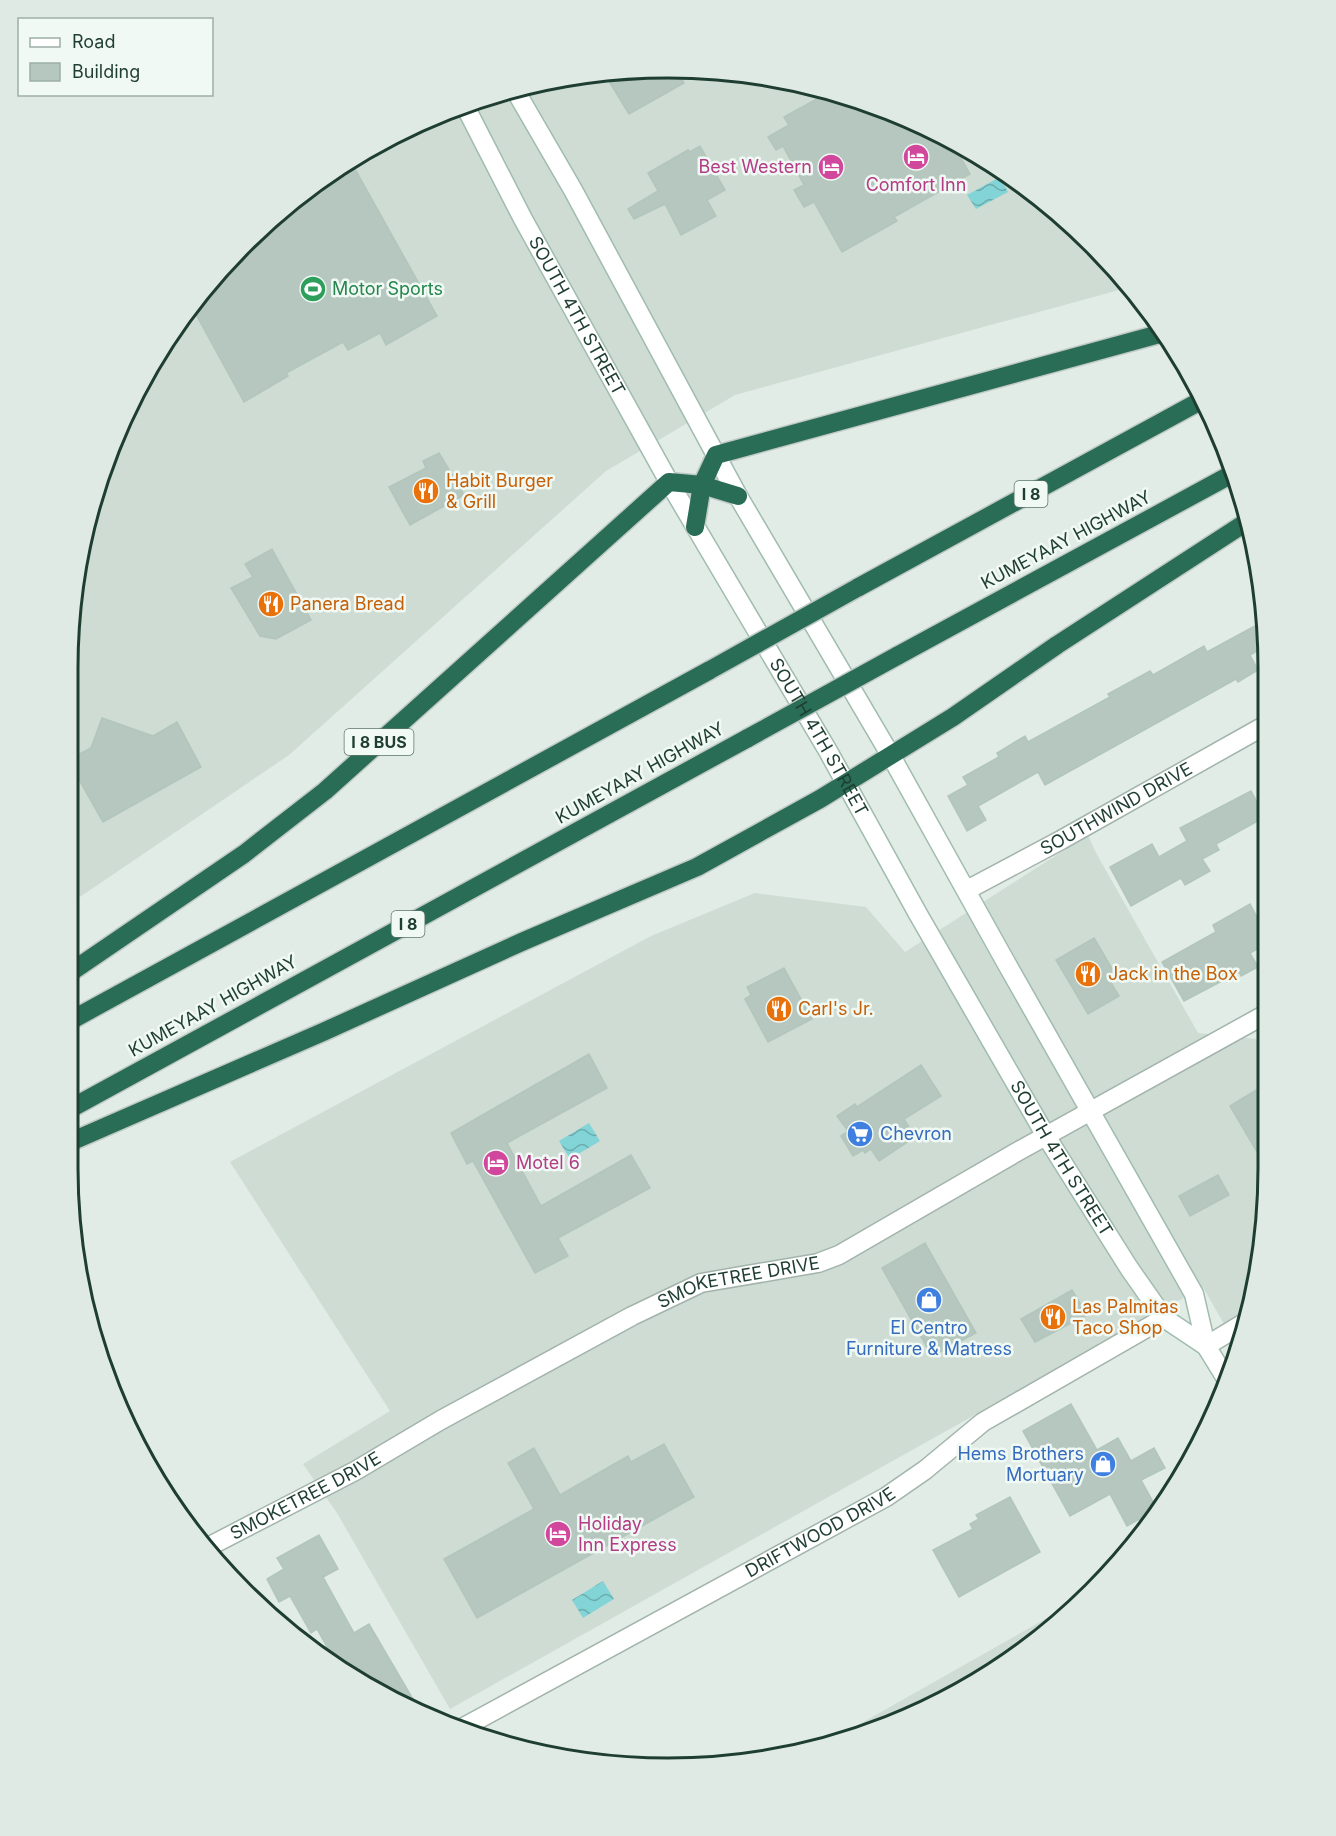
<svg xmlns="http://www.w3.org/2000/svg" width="1336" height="1836" font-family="Inter,sans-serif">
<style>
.built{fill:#cedcd4}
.water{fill:url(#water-waves)}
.building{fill:#b5c7be;stroke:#b2c6bb;stroke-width:1.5}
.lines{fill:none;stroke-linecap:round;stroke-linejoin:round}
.street-casing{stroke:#a2b4ac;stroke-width:21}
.secondary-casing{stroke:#a0bcaf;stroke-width:21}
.highway-casing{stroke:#c0c9c6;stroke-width:21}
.street{stroke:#fff;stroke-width:18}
.secondary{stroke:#fff;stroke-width:18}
.highway{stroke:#296d56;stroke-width:18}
.highway-bridge-casing{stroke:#c0c9c6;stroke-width:21;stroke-linecap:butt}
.highway-bridge{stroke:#296d56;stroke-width:18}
.labels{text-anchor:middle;stroke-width:5;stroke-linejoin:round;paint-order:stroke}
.shield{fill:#f1f9f4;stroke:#5e766c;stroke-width:1.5}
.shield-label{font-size:16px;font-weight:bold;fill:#1f3e32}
.hotel-label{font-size:18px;fill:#b23c85;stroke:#f1f9f4;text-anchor:start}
.leisure-label{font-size:18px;fill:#27864d;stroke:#f1f9f4;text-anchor:start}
.street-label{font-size:18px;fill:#1f3e32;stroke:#f1f9f4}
.food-label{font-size:18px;fill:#c56008;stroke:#f1f9f4;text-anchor:start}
.shop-label{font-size:18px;fill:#366cbe;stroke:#f1f9f4;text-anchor:start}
.rim{fill:none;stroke:#1f3e32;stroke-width:3}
</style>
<defs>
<pattern id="water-waves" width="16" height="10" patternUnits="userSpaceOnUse" patternTransform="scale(1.5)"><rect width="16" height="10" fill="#83d4d6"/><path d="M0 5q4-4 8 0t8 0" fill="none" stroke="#6badae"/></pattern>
</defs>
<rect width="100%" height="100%" fill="#e0ece5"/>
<!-- built -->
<g class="built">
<polygon points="708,69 824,88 934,130 1034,192 1120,272 1130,287 735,395 606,471 289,755 68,905 68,668 79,551 113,439 148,367 216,272 272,216 368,148 475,99 590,73"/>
<polygon points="1088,835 1095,851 1198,1033 1266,1040 1267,1207 1248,1324 1238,1349 1203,1287 450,1709 337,1513 303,1464 390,1411 230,1162 651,936 755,893 866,907 905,952"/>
<polygon points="1086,1596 1064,1620 1001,1667 898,1723 828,1742"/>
</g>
<!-- water -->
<g class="water">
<polygon points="1000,177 1008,192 976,209 967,195"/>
<polygon points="589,1123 600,1141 570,1159 559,1141"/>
<polygon points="603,1581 614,1599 583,1618 572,1600"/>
</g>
<!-- building -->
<g class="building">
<polygon points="676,70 684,83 629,114 610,83 632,71"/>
<polygon points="831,91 934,130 950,139 970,174 894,217 897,221 842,252 814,202 804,207 794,190 804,185 783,146 776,150 768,137 789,125 784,117"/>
<polygon points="700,146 725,190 707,200 716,216 681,235 665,204 634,219 628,209 658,191 648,173 688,150 690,152"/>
<polygon points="350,160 437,316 386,345 380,333 348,350 343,342 286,373 288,376 244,402 192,307 216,272 272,216"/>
<polygon points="439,453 464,495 410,525 389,487 426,468 423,461"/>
<polygon points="272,549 311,620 276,639 260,636 231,588 253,577 245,564"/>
<polygon points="1264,621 1264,647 1250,655 1258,670 1238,682 1236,679 1045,785 1038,772 978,806 986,820 967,831 948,796 968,785 963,777 999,757 997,753 1025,736 1028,742 1110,697 1108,694 1150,671 1153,675 1204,646 1207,652"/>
<polygon points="102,718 153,736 177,722 201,767 103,822 68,760 91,748"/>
<polygon points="1251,791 1265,817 1216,844 1219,850 1202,859 1210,871 1185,885 1181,878 1131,906 1110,867 1152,844 1159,857 1187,841 1180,828"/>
<polygon points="1250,904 1265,932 1266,944 1250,953 1258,967 1241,976 1239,972 1184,1001 1162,962 1216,932 1213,925"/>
<polygon points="1094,938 1114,972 1107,976 1119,996 1088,1014 1056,960"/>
<polygon points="784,968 812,1019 768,1042 745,999 751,995 747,987"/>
<polygon points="589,1054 607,1088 507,1143 541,1206 631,1155 650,1188 558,1238 568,1256 535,1273 473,1161 467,1164 451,1133"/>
<polygon points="921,1065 941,1096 904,1119 915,1137 879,1161 871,1149 865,1153 863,1150 853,1156 841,1136 848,1131 837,1116 855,1104 857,1107"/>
<polygon points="1266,1084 1267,1169 1230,1106"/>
<polygon points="1218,1175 1229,1195 1190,1216 1179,1196"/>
<polygon points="925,1243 976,1333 932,1356 882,1268"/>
<polygon points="1072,1290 1087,1315 1035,1342 1021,1319"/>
<polygon points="1071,1404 1097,1450 1118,1438 1131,1461 1154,1448 1165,1468 1141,1480 1157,1509 1127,1526 1110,1494 1070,1516 1023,1431"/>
<polygon points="664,1444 694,1497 477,1618 444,1559 534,1509 508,1463 534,1448 560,1495 628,1456 631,1462"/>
<polygon points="1010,1497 1040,1552 959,1597 933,1550 973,1529 970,1524 979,1519 976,1515"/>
<polygon points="319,1535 338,1569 323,1577 354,1633 369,1624 421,1713 403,1707 335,1661 317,1629 311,1633 290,1596 279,1602 267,1579 284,1569 277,1558"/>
</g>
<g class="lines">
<defs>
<g id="street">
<path id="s1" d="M967 890 1061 840 1264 726"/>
<polyline points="1206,1346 1249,1320"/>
<path id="s2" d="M208 1547 355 1471 441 1420 632 1316 701 1283 818 1263 839 1255 1015 1153 1266 1014"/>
<path id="s3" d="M464 1727 886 1497 925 1470 983 1422 1164 1318"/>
</g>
<g id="secondary">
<polyline points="515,90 573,190 738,496 891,756 1004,959 1194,1294 1206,1346 1227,1380"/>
<path id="s4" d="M464 104 523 219 669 482 828 751 918 914 1046 1136 1129 1268 1164 1318 1206 1346"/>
</g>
<g id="highway">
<polyline points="695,527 702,485 716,455 1163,333"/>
<polyline points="857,588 1204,399"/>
<polyline points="897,656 1232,474"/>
<polyline points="68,974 244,854 325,791 669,482 702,485 738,496"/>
<polyline points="68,1022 710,670"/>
<polyline points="68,1110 748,738"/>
<polyline points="68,1143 323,1032 524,941 697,867 820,799 953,717 1057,645 1245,523"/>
</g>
</defs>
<!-- street casing -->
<use href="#street" class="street-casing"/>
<!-- secondary casing -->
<use href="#secondary" class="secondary-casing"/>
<!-- highway casing -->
<use href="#highway" class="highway-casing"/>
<!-- street -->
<use href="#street" class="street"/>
<!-- secondary -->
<use href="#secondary" class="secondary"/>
<!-- highway -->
<use href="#highway" class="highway"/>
<defs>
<g id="highway-bridge">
<polyline points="710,670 857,588"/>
<polyline points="748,738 897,656"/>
</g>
</defs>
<!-- highway-bridge casing -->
<use href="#highway-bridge" class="highway-bridge-casing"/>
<!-- highway-bridge -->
<use href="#highway-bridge" class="highway-bridge"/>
</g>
<!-- icons -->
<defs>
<symbol id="hotel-disc" viewBox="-11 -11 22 22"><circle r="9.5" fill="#d1479c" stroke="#f1f9f4"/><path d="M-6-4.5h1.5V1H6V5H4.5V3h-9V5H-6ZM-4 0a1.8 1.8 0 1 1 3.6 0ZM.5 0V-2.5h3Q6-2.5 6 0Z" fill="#fff"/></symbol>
<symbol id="stadium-disc" viewBox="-11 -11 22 22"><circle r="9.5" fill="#2e9e5b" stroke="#f1f9f4"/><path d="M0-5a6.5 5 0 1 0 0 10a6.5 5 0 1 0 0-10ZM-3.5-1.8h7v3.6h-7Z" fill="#fff"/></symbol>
<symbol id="restaurant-disc" viewBox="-11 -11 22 22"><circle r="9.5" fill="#e8710a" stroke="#f1f9f4"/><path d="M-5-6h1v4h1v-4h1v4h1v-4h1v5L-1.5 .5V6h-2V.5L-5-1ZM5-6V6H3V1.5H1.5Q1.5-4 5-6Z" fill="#fff"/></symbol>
<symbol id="supermarket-disc" viewBox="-11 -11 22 22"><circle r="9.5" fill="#3f7fe0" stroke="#f1f9f4"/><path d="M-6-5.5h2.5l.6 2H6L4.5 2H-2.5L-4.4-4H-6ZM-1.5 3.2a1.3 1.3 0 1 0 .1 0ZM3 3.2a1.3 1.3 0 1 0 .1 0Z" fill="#fff"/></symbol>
<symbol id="shop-disc" viewBox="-11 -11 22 22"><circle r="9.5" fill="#3f7fe0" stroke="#f1f9f4"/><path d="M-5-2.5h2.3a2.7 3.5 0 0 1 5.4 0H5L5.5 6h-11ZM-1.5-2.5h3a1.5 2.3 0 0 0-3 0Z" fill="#fff"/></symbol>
</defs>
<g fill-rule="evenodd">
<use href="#hotel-disc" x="901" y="142" width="30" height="30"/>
<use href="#hotel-disc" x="816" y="152" width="30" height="30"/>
<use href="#stadium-disc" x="298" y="274" width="30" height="30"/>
<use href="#restaurant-disc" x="411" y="476" width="30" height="30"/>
<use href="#restaurant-disc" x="256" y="589" width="30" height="30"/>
<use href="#restaurant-disc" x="1073" y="959" width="30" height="30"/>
<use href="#restaurant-disc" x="764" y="994" width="30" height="30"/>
<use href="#supermarket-disc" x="845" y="1119" width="30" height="30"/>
<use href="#hotel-disc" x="481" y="1148" width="30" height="30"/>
<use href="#shop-disc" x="914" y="1285" width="30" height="30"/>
<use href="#restaurant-disc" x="1038" y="1302" width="30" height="30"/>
<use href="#shop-disc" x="1088" y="1449" width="30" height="30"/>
<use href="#hotel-disc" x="543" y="1519" width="30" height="30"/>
</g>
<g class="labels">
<!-- shield labels -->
<g class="shield">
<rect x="1014.5" y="481" width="33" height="26" rx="4.5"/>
<rect x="344.5" y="729" width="69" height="26" rx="4.5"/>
<rect x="391.5" y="911" width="33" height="26" rx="4.5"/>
</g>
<g class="shield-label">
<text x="1031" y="500">I 8</text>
<text x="379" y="748">I 8 BUS</text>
<text x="408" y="930">I 8</text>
</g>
<!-- hotel labels -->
<g class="hotel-label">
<text x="812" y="173" text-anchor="end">Best Western</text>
<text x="916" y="191" text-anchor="middle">Comfort Inn</text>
<text x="516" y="1169">Motel 6</text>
<text x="578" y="1530">Holiday<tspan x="578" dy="21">Inn Express</tspan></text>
</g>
<!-- leisure labels -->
<g class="leisure-label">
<text x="332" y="295">Motor Sports</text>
</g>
<!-- street labels -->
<g class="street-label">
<text dy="6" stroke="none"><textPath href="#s4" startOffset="240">SOUTH 4TH STREET</textPath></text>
<text transform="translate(1066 540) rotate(-28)" y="6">KUMEYAAY HIGHWAY</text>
<text dy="6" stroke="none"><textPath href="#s4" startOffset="726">SOUTH 4TH STREET</textPath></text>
<text transform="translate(640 773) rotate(-29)" y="6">KUMEYAAY HIGHWAY</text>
<text dy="6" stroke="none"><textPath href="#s1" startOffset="170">SOUTHWIND DRIVE</textPath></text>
<text transform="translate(213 1006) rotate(-29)" y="6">KUMEYAAY HIGHWAY</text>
<text dy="6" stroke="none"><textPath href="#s4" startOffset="1212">SOUTH 4TH STREET</textPath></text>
<text dy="6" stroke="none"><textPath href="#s2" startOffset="596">SMOKETREE DRIVE</textPath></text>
<text dy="6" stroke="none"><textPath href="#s2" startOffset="110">SMOKETREE DRIVE</textPath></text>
<text dy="6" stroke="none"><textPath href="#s3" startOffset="406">DRIFTWOOD DRIVE</textPath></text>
</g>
<!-- food labels -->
<g class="food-label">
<text x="446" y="487">Habit Burger<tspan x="446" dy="21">&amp; Grill</tspan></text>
<text x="290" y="610">Panera Bread</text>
<text x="1108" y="980">Jack in the Box</text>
<text x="798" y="1015">Carl's Jr.</text>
<text x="1072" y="1313">Las Palmitas<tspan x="1072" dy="21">Taco Shop</tspan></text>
</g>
<!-- shop labels -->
<g class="shop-label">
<text x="880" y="1140">Chevron</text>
<text x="929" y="1334" text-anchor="middle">El Centro<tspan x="929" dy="21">Furniture &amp; Matress</tspan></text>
<text x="1084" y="1460" text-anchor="end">Hems Brothers<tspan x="1084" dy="21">Mortuary</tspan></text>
</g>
</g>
<!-- crop -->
<path d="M0 0H1336V1836H0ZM668 78H668A590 590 0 0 1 1258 668V1168A590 590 0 0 1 668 1758H668A590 590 0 0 1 78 1168V668A590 590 0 0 1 668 78Z" fill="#e0eae4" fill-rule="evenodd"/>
<path class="rim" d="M668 78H668A590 590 0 0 1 1258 668V1168A590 590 0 0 1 668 1758H668A590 590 0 0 1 78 1168V668A590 590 0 0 1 668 78Z"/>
<!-- legend -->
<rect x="18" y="18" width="195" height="78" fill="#f1f9f4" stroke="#9daea6" stroke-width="1.5"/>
<rect x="30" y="38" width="30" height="9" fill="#ffffff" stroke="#9daea6" stroke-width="1.5"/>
<text x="72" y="48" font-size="18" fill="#1f3e32">Road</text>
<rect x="30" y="63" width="30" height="18" fill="#b5c7be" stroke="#9daea6" stroke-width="1.5"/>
<text x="72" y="78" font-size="18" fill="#1f3e32">Building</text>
</svg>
